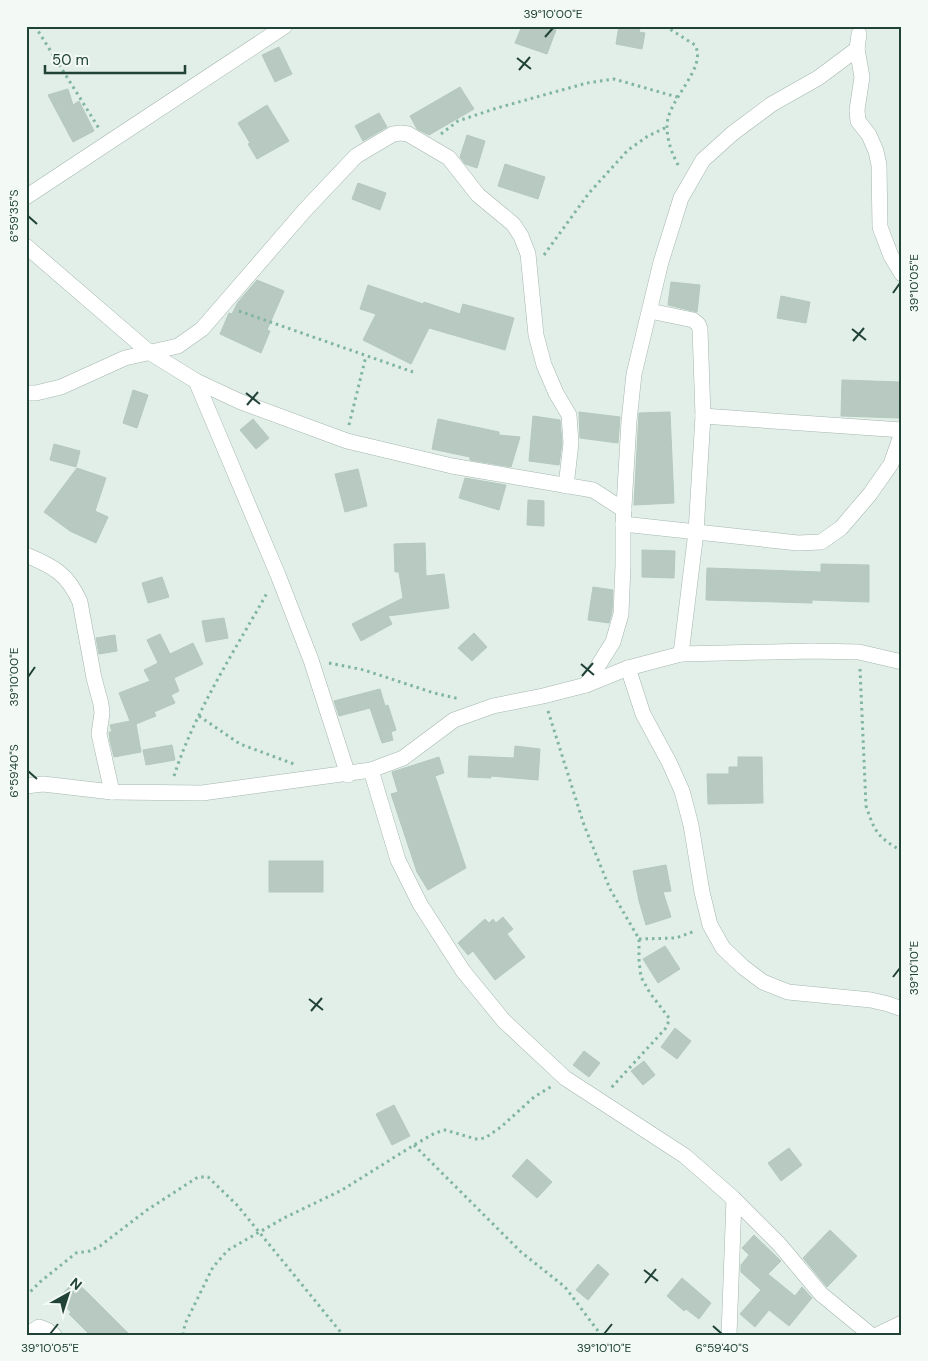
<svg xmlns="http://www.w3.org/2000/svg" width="928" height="1361" font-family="'DM Sans',sans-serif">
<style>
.building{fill:#b7c9c1;stroke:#b4c9bf}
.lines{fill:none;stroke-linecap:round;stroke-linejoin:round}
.minor-casing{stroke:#a4b7af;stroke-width:16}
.path{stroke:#7fb5a2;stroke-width:3;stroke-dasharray:2.5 4;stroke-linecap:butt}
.minor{stroke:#fff;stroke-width:15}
.ticks{fill:none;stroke:#204237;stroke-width:2}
.neatline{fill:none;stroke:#204237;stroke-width:2}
.ticks-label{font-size:12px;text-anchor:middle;fill:#204237}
</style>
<rect width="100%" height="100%" fill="#e2eee8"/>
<!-- building -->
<g class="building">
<polygon points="522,26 546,26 556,30 547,54 515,43"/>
<polygon points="619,26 640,26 639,32 645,33 642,49 616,44"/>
<polygon points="279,47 292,74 275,82 262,55"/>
<polygon points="460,87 474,109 429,135 417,129 410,116"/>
<polygon points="68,89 73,105 79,101 94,131 73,142 48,95"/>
<polygon points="267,105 289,141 257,159 248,144 250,143 238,123"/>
<polygon points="379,113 387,127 363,141 355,126"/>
<polygon points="467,135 485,141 477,168 465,164 460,157"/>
<polygon points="505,164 545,177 538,199 498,186"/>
<polygon points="358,183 386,193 380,210 352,199"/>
<polygon points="257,280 284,291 267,330 270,331 261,353 220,334 229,313 232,314 238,302"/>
<polygon points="671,282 700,285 697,312 668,305"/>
<polygon points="368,285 423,304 424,302 460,314 463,304 514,318 505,350 429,328 411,364 363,340 376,314 360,309"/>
<polygon points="781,296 810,302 806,323 777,318"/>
<polygon points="842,380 900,382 899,418 841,416"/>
<polygon points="133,390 148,395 137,428 123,423"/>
<polygon points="579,412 620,417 618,443 580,438"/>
<polygon points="670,412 674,503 634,505 639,413"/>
<polygon points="533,416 560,420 562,443 559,465 529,461"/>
<polygon points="253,419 269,438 256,449 240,430"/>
<polygon points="438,419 499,432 499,435 520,437 511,467 470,460 470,457 432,449"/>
<polygon points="54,444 80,451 76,467 50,460"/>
<polygon points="77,468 106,478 95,511 108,517 96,543 70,531 44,512"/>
<polygon points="358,469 367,506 345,512 335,474"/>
<polygon points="465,478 506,485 499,510 459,498"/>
<polygon points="528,500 544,501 544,526 527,525"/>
<polygon points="425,543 426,576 444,574 449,608 388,616 392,624 361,641 352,624 403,598 399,572 395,572 394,544"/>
<polygon points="642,550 675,551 674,578 642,577"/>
<polygon points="821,564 869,565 869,602 812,600 812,603 706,600 707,568 821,572"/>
<polygon points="162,577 169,597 148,603 142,583"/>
<polygon points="593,587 613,590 612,612 609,623 588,620"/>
<polygon points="224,618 228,638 206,642 202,621"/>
<polygon points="474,633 487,647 472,661 458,648"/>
<polygon points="160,634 170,654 193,643 203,664 174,678 179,691 171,695 175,703 154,712 156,716 136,724 141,752 114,757 110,741 109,732 112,732 110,725 130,721 119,693 150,681 144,670 158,663 147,640"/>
<polygon points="115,635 117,651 99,654 96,638"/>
<polygon points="380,689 385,706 388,705 396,730 391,732 393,740 382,743 370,708 339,716 334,701"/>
<polygon points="172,745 175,760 146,765 143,750"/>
<polygon points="515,746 540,749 538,780 491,776 491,778 468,777 469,756 514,758"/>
<polygon points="439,757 444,773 435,776 466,868 428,890 417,872 391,794 398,792 392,772"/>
<polygon points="738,757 762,757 763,803 708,804 707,774 729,774 729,767 738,767"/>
<rect x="269" y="861" width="54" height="31"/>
<polygon points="666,865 671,891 663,892 671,917 646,925 639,901 633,871"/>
<polygon points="503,917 513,929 507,934 525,957 495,980 473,951 468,955 458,943 485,919 489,923 493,919 496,923"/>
<polygon points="665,946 680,969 658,983 643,959"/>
<polygon points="675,1028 691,1041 677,1059 661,1047"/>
<polygon points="584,1051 600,1063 589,1077 573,1065"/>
<polygon points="644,1061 655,1075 643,1085 631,1071"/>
<polygon points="394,1105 410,1136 392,1145 376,1114"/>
<polygon points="789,1148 802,1165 781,1181 768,1163"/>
<polygon points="527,1159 552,1182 537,1198 512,1176"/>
<polygon points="830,1230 857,1256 827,1287 803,1258"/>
<polygon points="754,1235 781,1261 768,1274 795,1296 802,1287 812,1298 789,1326 769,1310 755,1327 740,1314 761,1290 741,1272 741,1265 749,1255 742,1248"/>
<polygon points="598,1264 609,1274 588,1300 576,1290"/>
<polygon points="682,1278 711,1303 699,1319 686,1309 684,1311 667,1296"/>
<polygon points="75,1281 89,1294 130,1335 90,1335 69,1314 71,1312 57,1299"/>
</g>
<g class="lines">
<defs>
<g id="minor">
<polyline points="859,34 857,49 862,77 857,110 858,121 869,135 876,151 879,165 880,227 891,256 902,274"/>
<polyline points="26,197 285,26"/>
<polyline points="26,246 149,352 196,381 241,402 347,441 452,466 593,490 624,510"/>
<polyline points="650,311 693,320 698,324 700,329 703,416 696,532 681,654"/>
<polyline points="196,381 278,575 311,660 348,775"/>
<polyline points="26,393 36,393 61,387 125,358 178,346 202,329 305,210 356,156 393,134 401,133 408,134 449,158 478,195 513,224 521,236 528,254 536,335 544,365 556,393 569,415 571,443 566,486"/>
<polyline points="703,416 902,430"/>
<polyline points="623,524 798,543 821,542 841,528 870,494 891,464 902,433"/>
<path d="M26 555C53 566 68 574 80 602L94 678 101 704 102 713 99 734 112 792"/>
<polyline points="628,668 643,714 669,762 682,791 691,825 702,892 710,925 723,948 743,967 763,982 788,992 871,1000 888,1004 902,1009"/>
<polyline points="586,685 613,642 621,614 623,565 623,524 629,421 634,374 661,262 681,198 703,160 733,133 772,104 818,78 857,49"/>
<polyline points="371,770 398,860 420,904 463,971 504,1021 565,1078 685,1156 734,1199 779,1244 821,1294 871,1335"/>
<polyline points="26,786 43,784 112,792 202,793 371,770 403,758 454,720 493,706 543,696 586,685 628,668 681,654 811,651 859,652 902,662"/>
<polyline points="26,1335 39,1327 47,1330 54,1335"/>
<polyline points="729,1335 734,1199"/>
<polyline points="877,1335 902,1323"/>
</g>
</defs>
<!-- minor casing -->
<use href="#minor" class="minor-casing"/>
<!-- path -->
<g class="path">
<polyline points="35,26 100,130"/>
<path d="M665 26 695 45C708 69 666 100 667 127 667 141 673 157 680 168"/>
<polyline points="441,134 458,121 497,108 587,83 614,79 677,97"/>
<polyline points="544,255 589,193 628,150 648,136 667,127"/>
<polyline points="239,311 413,372"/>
<polyline points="349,425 366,356"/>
<polyline points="329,663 364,670 434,693 460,699"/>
<path d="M860 669 866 806C875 832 877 837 902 851"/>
<polyline points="548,711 584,825 610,889 639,939 639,961 641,977 650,993 669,1018 668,1023 665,1029 611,1088"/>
<polyline points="199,716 240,744 294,764"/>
<path d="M174 776C195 711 234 652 267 593"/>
<polyline points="639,939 676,938 695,931"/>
<polyline points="414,1145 521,1252 565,1287 601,1335"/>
<polyline points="26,1296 40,1282 76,1253 90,1251 100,1246 147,1210 198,1177 208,1177 237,1205 343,1335"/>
<polyline points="183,1335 185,1324 213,1267 228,1250 284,1218 342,1190 414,1145 435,1133 445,1130 476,1139 485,1138 501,1127 534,1097 552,1086"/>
</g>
<!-- minor -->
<use href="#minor" class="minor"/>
</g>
<!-- ticks -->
<path class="ticks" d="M545 37 553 28M517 58 531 69M519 70 530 57M28 216 37 224M893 293 900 283M852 329 866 340M853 341 864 328M246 393 260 404M247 405 258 392M581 664 594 675M582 676 593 663M28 677 35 667M28 771 37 779M893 977 900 968M309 999 323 1010M311 1011 322 998M644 1270 658 1281M645 1283 656 1269M713 1326 722 1334M50 1334 58 1324M604 1334 612 1324"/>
<!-- border -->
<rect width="928" height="1361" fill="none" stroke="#f3faf6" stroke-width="55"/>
<!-- north arrow -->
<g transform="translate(68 1294) rotate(39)" stroke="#f3faf6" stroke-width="4" paint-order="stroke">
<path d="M0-4L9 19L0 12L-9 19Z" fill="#204237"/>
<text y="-8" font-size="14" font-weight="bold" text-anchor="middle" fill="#204237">N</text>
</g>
<!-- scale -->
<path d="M45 65v8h140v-8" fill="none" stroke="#204237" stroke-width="2.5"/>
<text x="52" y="65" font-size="15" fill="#204237" stroke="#f3faf6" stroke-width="4" paint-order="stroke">50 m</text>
<rect x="28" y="28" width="872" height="1306" class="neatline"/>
<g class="ticks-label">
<text x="553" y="18">39°10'00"E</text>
<text transform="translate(14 216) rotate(-90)" y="4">6°59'35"S</text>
<text transform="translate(914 283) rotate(-90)" y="4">39°10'05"E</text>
<text transform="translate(14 677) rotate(-90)" y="4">39°10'00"E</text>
<text transform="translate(14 771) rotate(-90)" y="4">6°59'40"S</text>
<text transform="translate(914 968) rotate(-90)" y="4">39°10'10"E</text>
<text x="50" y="1352">39°10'05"E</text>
<text x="604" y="1352">39°10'10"E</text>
<text x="722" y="1352">6°59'40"S</text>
</g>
</svg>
